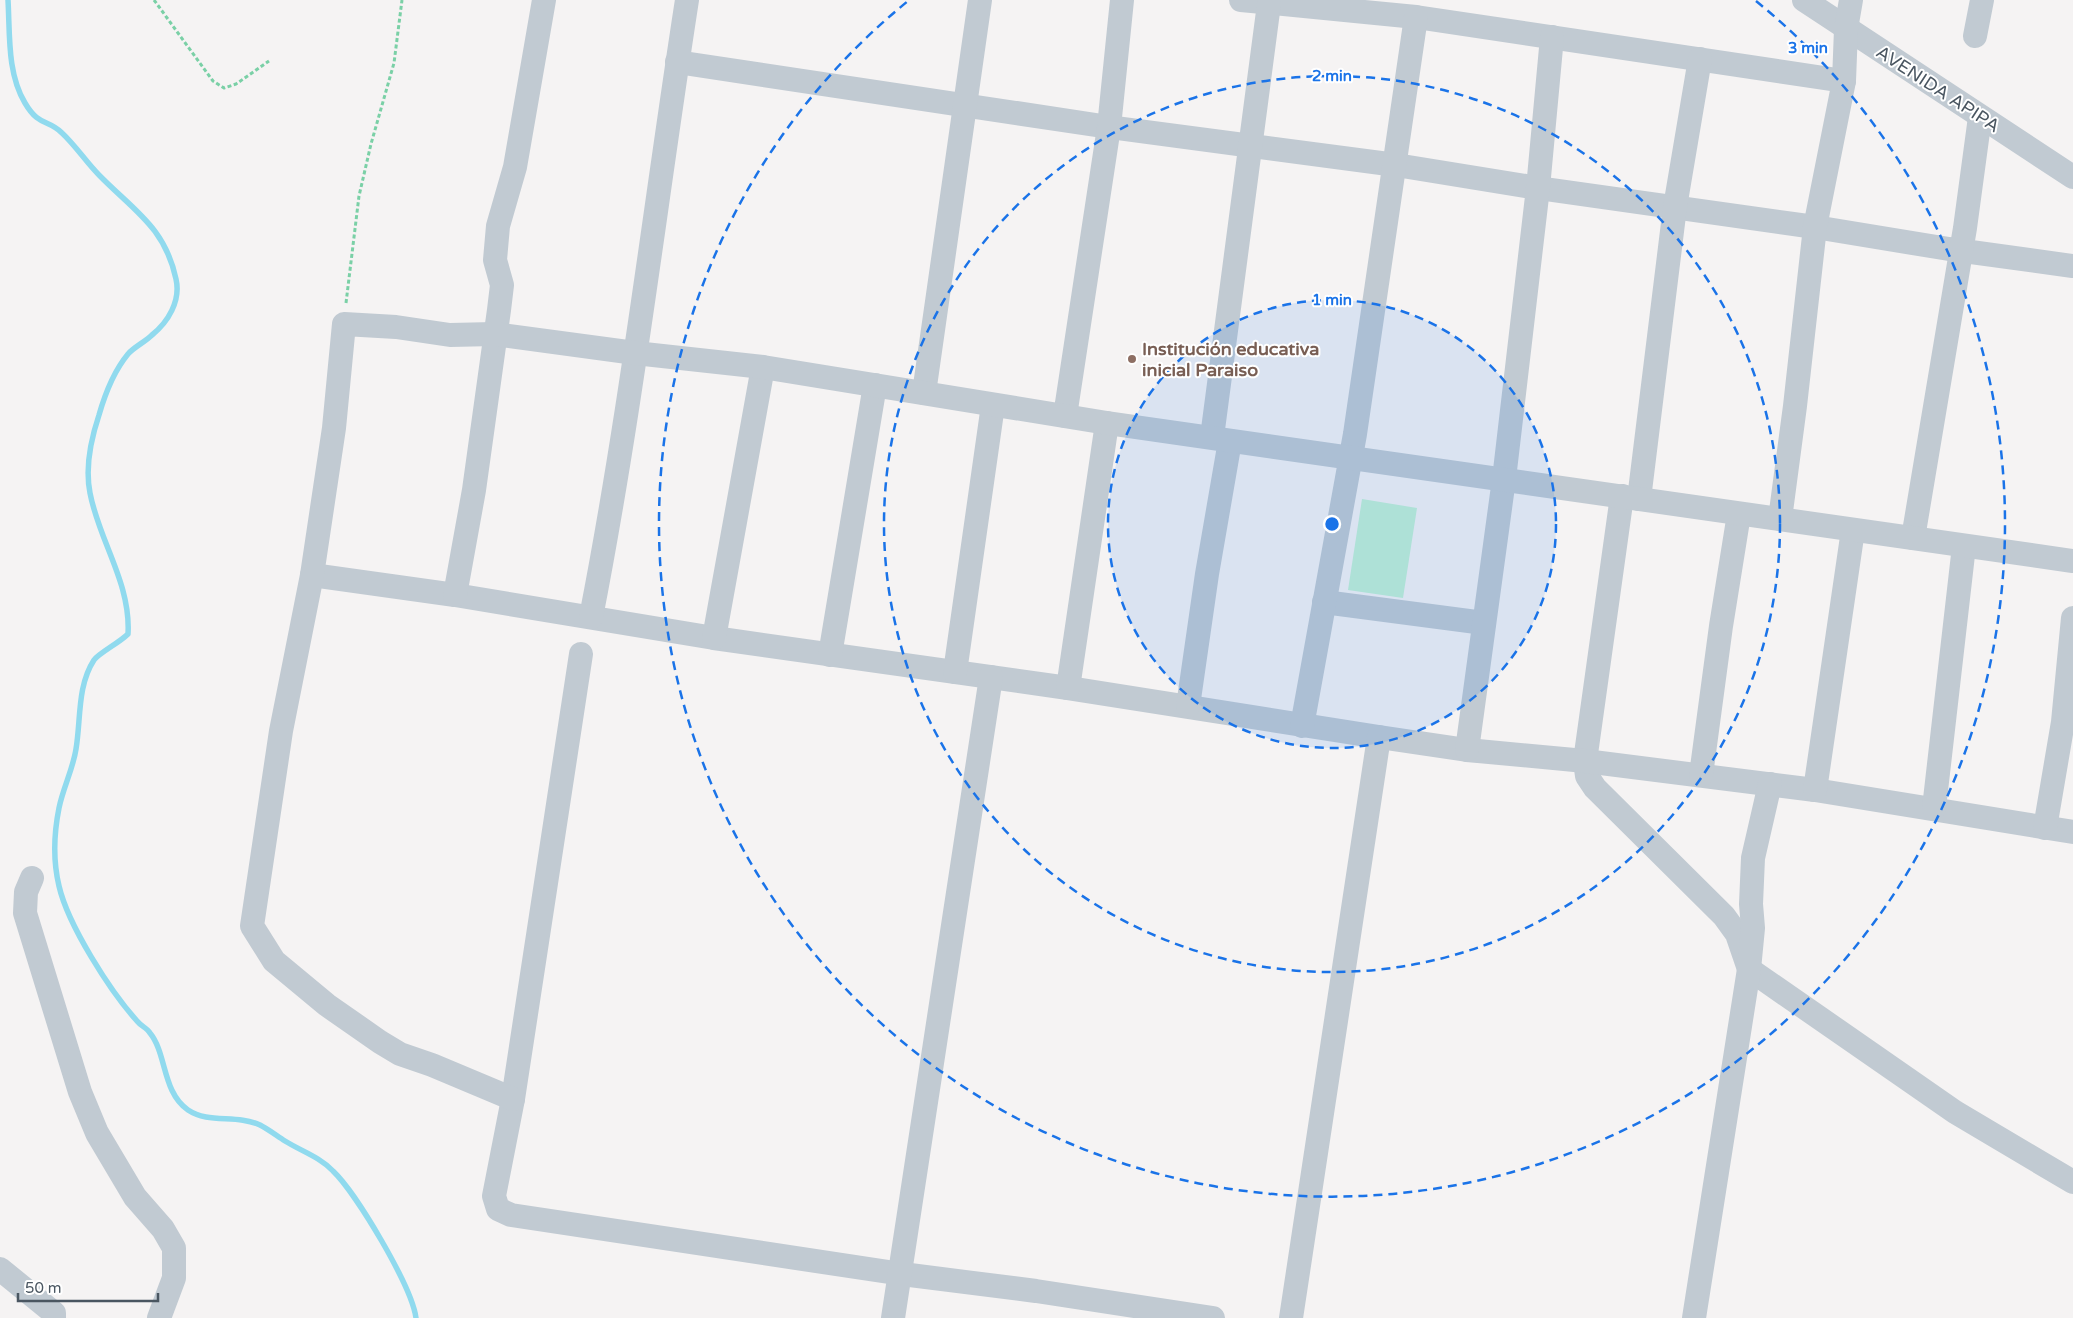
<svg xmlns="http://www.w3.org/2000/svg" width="2073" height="1318" font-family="'Varela Round',sans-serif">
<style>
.green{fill:#c3f1d5}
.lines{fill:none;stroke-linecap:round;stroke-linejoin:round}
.stream{stroke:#90daee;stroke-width:5.5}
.path{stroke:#7ad0a6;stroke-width:3;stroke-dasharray:4 2.5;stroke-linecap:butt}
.minor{stroke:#c1cad2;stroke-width:24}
.ring{fill:none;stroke:#1a73e8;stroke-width:2.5;stroke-dasharray:9 6}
.education-dot{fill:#8d6e63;stroke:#fff;stroke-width:2}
.labels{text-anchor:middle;stroke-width:4;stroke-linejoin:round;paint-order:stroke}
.street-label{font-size:18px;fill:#4a5661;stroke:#fff}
.education-label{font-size:18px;font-weight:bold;fill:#785e54;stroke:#fff;text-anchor:start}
.centre{fill:#1a73e8;stroke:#fff;stroke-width:2.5}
.ring-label{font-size:15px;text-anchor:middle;font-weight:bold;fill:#1a73e8;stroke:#fff;stroke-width:4;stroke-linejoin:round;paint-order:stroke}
</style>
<rect width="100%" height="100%" fill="#f5f3f3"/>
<!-- green -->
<polygon class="green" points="1362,499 1417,508 1403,598 1348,590"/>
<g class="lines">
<!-- stream -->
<path class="stream" d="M8 0C10 34 7 73 25 103 39 127 48 119 62 133 76 146 86 162 99 175 133 210 165 227 176 279 181 301 168 322 152 335 145 342 134 347 128 354 114 371 105 394 99 415 91 439 85 468 90 493 99 541 131 583 128 634 119 643 99 653 94 660 77 686 81 720 76 749 73 769 63 788 59 808 54 833 53 861 59 886 68 925 110 991 137 1021 141 1026 147 1028 150 1033 167 1054 162 1092 188 1110 209 1124 236 1114 260 1125 268 1129 277 1136 285 1141 301 1151 320 1157 333 1171 357 1194 412 1287 416 1318"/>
<!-- path -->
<g class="path">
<polyline points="154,0 213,81 224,88 236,84 269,61"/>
<polyline points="346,303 359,196 371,144 394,63 402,0"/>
</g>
<!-- minor -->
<g class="minor">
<polyline points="1241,0 1416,17 1844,81"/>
<polyline points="1804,0 2073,177"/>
<polyline points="1975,36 1982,0"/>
<polyline points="677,62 1109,127 1396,165 1538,188 1815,227 1949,249 2073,266"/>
<polyline points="924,393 980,0"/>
<polyline points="1065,416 1109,127 1122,0"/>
<polyline points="1212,437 1269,4"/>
<polyline points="1622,496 1585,761 1587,776 1595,788 1724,916 1737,934 1749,969 1955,1112 2073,1182"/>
<polyline points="1639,499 1675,207 1700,59"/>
<polyline points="1780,519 1795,406 1815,227 1844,81 1846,29 1851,0"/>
<polyline points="1913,538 1965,228 1980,117"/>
<polyline points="312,575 455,595 714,638 1068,688 1379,737 1467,750 1585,761 1815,790 2073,832"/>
<polyline points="455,595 474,490 499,310 502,285 495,260 498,226 515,167 544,0"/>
<polyline points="1324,602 1484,623"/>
<path d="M591 617C631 412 655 206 687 0"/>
<polyline points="714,638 763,367"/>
<polyline points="581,654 513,1099 494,1196 498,1209 511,1215 902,1274 1036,1291 1213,1318"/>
<polyline points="830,655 875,385"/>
<polyline points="955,672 993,405"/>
<polyline points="1068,688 1107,423"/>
<polyline points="1188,706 1207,574 1230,441"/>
<polyline points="1302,726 1355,434 1416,17"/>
<polyline points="1467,750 1504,479 1538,188 1552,37"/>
<polyline points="1701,775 1721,626 1739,514"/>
<polyline points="1815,790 1853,530"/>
<polyline points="1934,808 1964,546"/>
<polyline points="2045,828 2063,722 2073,618"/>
<polyline points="32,878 26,892 25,913 80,1092 97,1133 135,1197 163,1229 174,1248 174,1278 159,1318"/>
<polyline points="513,1099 432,1065 400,1054 380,1042 327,1005 274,961 252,926 281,731 312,575 334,428 344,324 396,327 450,335 494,334 635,353 763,367 1107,423 2073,561"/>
<polyline points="0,1269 54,1313 54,1318"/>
<polyline points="893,1318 991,677"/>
<polyline points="1291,1318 1379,737"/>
<polyline points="1694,1318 1749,969 1753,928 1751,904 1753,858 1770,784"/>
</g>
</g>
<!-- distance rings -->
<circle cx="1332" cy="524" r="224" fill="#1a73e8" fill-opacity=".12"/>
<g class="ring">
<circle cx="1332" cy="524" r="224"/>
<circle cx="1332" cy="524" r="448"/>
<path d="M1756 1A673 673 0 1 1 908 1"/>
</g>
<!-- markers -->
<circle class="education-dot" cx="1132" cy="359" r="5"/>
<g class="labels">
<!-- street labels -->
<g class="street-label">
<text transform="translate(1938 89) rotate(33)" y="6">AVENIDA APIPA</text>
</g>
<!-- education labels -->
<g class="education-label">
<text x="1142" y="355">Institución educativa<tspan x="1142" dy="21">inicial Paraiso</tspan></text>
</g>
</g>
<circle cx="1332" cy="524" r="8" class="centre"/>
<g class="ring-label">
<text x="1808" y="53">3 min</text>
<text x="1332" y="81">2 min</text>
<text x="1332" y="305">1 min</text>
</g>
<!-- scale -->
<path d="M18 1293v8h140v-8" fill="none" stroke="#4a5661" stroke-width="2.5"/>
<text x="25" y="1293" font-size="15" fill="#4a5661" stroke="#ffffff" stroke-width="4" paint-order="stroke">50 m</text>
</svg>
